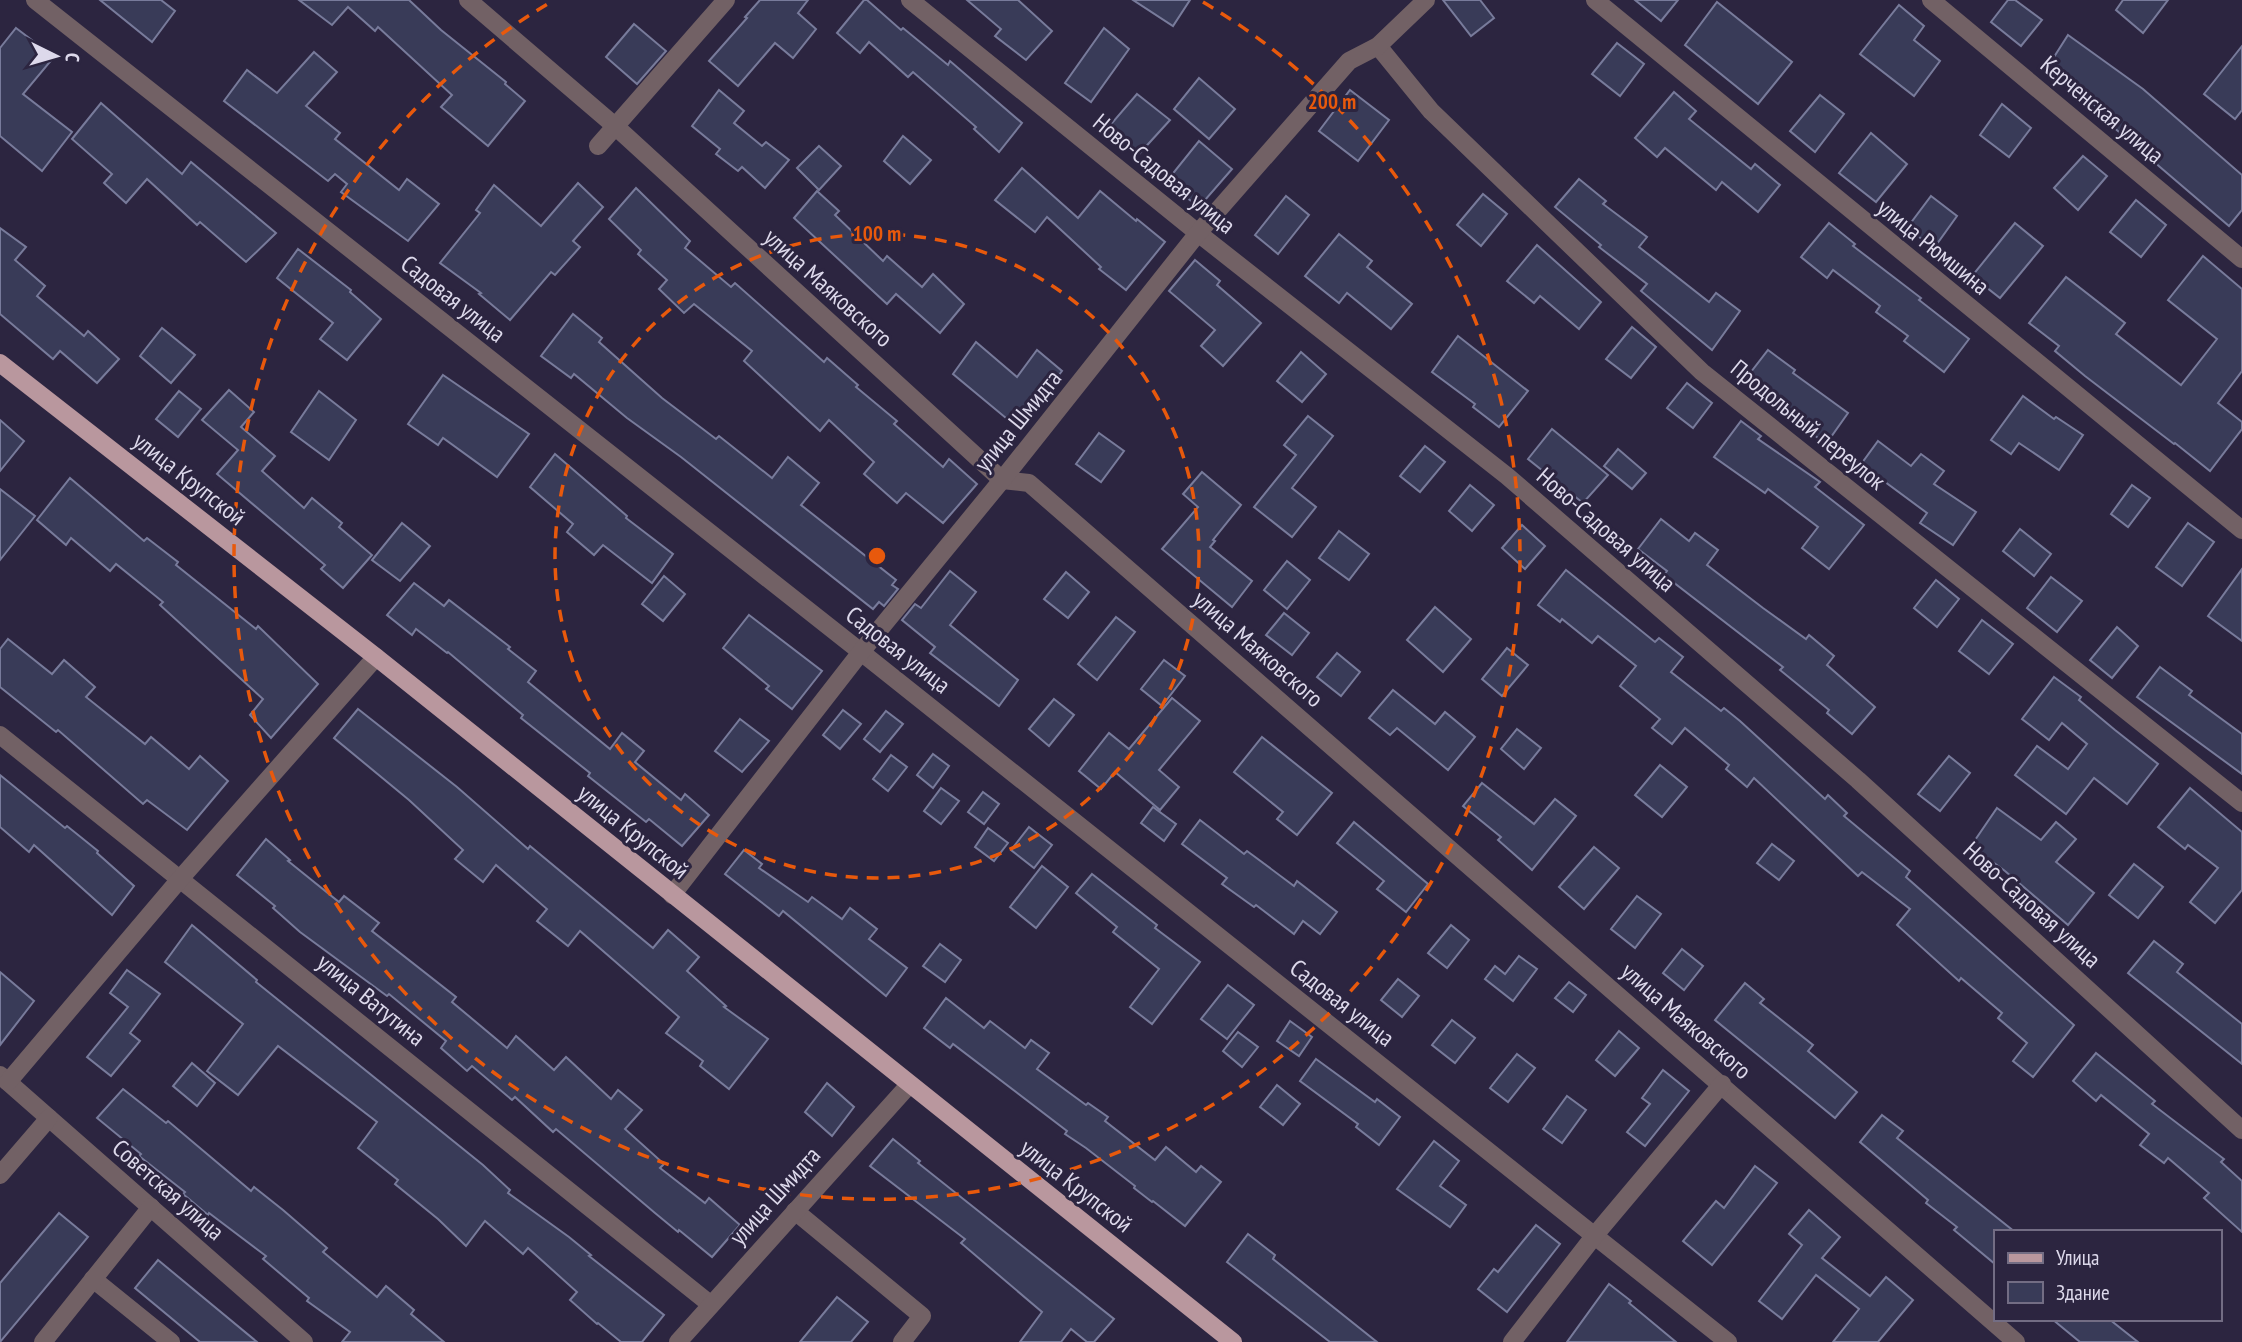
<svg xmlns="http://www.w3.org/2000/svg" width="2242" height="1342" font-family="'PT Sans Narrow',sans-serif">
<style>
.building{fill:#393b58;stroke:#787b9b;stroke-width:2}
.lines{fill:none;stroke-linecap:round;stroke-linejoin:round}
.minor{stroke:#726165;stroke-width:18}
.major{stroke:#b9979e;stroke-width:18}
.ring{fill:none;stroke:#e8590c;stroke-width:3.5;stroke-dasharray:12 9}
.labels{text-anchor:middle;stroke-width:6;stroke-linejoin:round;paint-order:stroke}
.street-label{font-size:24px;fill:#ddd9eb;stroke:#2c2540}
.centre{fill:#e8590c;stroke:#2c2540;stroke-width:3.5}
.ring-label{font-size:21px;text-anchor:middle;font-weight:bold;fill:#e8590c;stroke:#2c2540;stroke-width:6;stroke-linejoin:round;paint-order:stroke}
</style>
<rect width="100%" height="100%" fill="#2c2540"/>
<!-- building -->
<g class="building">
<polygon points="100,0 161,0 175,11 152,42"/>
<polygon points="299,0 409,0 441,30 506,82 505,84 525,101 488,146 441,107 452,95 378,27 375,31 348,7 332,25"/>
<polygon points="760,0 808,0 798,13 816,29 793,58 775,43 738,86 709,61 747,18 745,17"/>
<polygon points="864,0 867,0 901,30 903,28 948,65 950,61 1022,123 999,152 974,129 976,127 913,72 908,77 869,42 860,53 837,33"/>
<polygon points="967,0 1018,0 1052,31 1026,60 995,36 1001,29"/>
<polygon points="1133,0 1190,0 1173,26"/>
<polygon points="1443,0 1480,0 1494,18 1471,36"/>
<polygon points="1635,0 1678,0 1661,21"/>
<polygon points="2008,0 2015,0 2042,20 2021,46 1991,22"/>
<polygon points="2123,0 2168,0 2143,33 2116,10"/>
<polygon points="1717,2 1792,62 1758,104 1685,45"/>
<polygon points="1899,5 1924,26 1914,40 1940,61 1914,96 1860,54"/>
<polygon points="634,24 666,51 637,84 606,57"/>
<polygon points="16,28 54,57 23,94 72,132 42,171 0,136 0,48"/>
<polygon points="1104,28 1129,49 1091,102 1065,83"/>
<polygon points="2068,35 2143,89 2242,175 2242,210 2229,226 2112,126 2116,122 2047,68"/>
<polygon points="1617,43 1644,64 1620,96 1592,74"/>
<polygon points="2242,46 2242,110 2235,119 2204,94"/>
<polygon points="314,52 337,72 306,106 340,133 335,139 399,190 407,179 439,204 408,241 341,192 347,184 335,174 328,181 224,101 247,70 277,93"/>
<polygon points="1199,78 1235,109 1209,139 1174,109"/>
<polygon points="719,90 744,111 734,123 762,146 766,142 789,160 765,188 742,167 738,171 716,154 720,149 692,126"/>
<polygon points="1350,90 1389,120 1358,161 1319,131"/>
<polygon points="1674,92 1696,111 1689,119 1751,169 1755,164 1780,185 1758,212 1722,182 1716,190 1665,148 1657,157 1635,138"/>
<polygon points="1137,94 1170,120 1140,153 1112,130 1112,123"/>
<polygon points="1820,95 1844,114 1815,152 1790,131"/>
<polygon points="101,103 182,174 191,162 276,233 246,262 200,222 197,225 147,179 126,203 104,183 112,174 72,139"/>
<polygon points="2002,104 2031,128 2009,157 1980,135"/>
<polygon points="1871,133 1907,164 1876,202 1839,173"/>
<polygon points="903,136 931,160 910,184 884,161"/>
<polygon points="1199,141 1232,169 1199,207 1166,182"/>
<polygon points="819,146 841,166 819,190 797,168"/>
<polygon points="2083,156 2107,176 2078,210 2054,188"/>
<polygon points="1022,168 1078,218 1100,191 1136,221 1137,219 1165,242 1126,290 1099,269 1101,267 1047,217 1035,232 995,200"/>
<polygon points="1579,179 1606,201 1603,204 1647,237 1639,247 1709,302 1716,293 1740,311 1712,350 1641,291 1647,284 1599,247 1601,245 1555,207"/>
<polygon points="578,183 603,207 573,241 580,247 555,275 551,272 510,320 479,294 481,293 440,263 480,213 476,210 494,185 541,226"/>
<polygon points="636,188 690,241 685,248 731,287 735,283 824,362 827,358 858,385 856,387 897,421 894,424 943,467 949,459 977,484 943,523 906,493 897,503 864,474 874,462 829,420 820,431 744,361 752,351 694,304 684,313 659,289 667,280 638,254 641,250 609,219"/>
<polygon points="817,191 839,211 835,215 883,261 887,256 922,287 933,274 964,304 940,333 896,294 887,304 794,218"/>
<polygon points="1483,194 1507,214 1481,246 1457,225"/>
<polygon points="1286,196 1309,215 1278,254 1255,235"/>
<polygon points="1931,196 1957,216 1934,248 1907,228"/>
<polygon points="2136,200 2166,225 2141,257 2110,232"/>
<polygon points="1829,223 1855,244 1853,246 1921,298 1919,300 1969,339 1944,372 1904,341 1908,336 1876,312 1880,306 1833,270 1827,278 1801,257"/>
<polygon points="2015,223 2043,246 2000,298 1972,276"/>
<polygon points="0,228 26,247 15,260 45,286 37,296 84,336 88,331 119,359 97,383 60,351 53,359 0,314"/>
<polygon points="1339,234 1372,261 1367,267 1412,304 1391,329 1347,293 1339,303 1305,276"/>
<polygon points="1537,245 1601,302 1579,329 1540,296 1534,303 1507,281"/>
<polygon points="298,249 351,290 350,292 381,319 347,360 320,339 333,323 277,278"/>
<polygon points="2203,256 2242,289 2242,371 2218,403 2242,422 2242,429 2210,471 2175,443 2174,444 2085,376 2055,351 2059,346 2029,323 2066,277 2125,323 2116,334 2181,385 2217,339 2168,300"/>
<polygon points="1195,260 1220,281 1217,285 1261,323 1223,366 1201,346 1215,330 1169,291"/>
<polygon points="573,314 602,338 599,342 662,398 716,439 719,436 772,478 788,457 819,483 801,505 896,580 892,585 898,589 884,606 879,602 873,609 681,457 627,418 574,374 571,378 541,356"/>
<polygon points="1632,327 1656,347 1631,378 1606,359"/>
<polygon points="162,328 195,355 171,383 140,356"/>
<polygon points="1458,336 1528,391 1499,427 1473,407 1475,404 1432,372"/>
<polygon points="976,342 1017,377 1037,350 1062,371 1018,428 953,374"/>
<polygon points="1768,350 1795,370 1793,373 1848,413 1826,444 1744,381"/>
<polygon points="1301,352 1326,374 1302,402 1277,381"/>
<polygon points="443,375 529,434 497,477 443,438 438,445 408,424"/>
<polygon points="1687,383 1712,403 1693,428 1667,408"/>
<polygon points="229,390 254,412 241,427 275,456 262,471 304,508 312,498 342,523 339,527 372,555 343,588 321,569 325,565 217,474 238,450 202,420"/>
<polygon points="179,391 201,409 178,437 156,419"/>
<polygon points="319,391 356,420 329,460 291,432"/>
<polygon points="2023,396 2054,419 2056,417 2083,435 2059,470 2019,443 2011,454 1991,440"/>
<polygon points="1308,416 1333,436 1292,488 1316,507 1292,537 1254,507 1296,455 1284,445"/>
<polygon points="0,420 24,441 0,471"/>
<polygon points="1741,421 1761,436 1758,439 1820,482 1815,487 1864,525 1829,569 1802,548 1818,527 1768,489 1765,493 1714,457"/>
<polygon points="1552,429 1608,475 1583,503 1528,459"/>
<polygon points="1099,433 1124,451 1101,482 1076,464"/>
<polygon points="1878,441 1911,466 1921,454 1944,471 1934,484 1976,512 1953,545 1920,523 1927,513 1881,479 1879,482 1859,467"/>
<polygon points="1425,446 1445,462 1420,492 1400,476"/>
<polygon points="1618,449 1646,473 1632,489 1604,466"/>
<polygon points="555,454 627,516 626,518 673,554 652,583 603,545 594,555 567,532 573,524 530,487"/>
<polygon points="1202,472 1241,505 1213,540 1215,541 1210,547 1252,581 1232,607 1162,549 1198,507 1183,494"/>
<polygon points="70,478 144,541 147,538 178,562 176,565 256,629 258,626 318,684 271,738 250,715 263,699 160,605 163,602 116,564 110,571 71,538 66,545 37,520"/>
<polygon points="1470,485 1494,505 1472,531 1449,511"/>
<polygon points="2132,485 2150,498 2128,527 2111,514"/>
<polygon points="0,489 35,516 0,560"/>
<polygon points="1661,519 1689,541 1695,533 1718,550 1707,565 1763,608 1806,639 1809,635 1834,656 1827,665 1875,707 1852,734 1827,713 1829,710 1780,670 1783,667 1664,575 1667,571 1638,549"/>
<polygon points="402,523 430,546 400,581 372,560"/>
<polygon points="2188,523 2214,542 2182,586 2156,567"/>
<polygon points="1522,525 1545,546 1525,569 1502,548"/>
<polygon points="2020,529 2051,554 2034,576 2003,551"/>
<polygon points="1339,531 1369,554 1349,580 1319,558"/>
<polygon points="1287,561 1310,580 1287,609 1264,590"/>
<polygon points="2242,569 2242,641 2208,616"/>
<polygon points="1566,570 1655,642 1659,638 1683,657 1671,672 1721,711 1724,708 1740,721 1825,799 1828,795 1847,813 1844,816 1910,871 1906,877 2074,1025 2033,1077 2013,1061 2027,1043 1998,1018 2002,1013 1961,978 1959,981 1897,925 1910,909 1862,872 1858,876 1754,778 1747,787 1726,769 1729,765 1685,728 1672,744 1652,728 1660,719 1620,686 1636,666 1598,636 1592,643 1562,619 1560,622 1538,605"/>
<polygon points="950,571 976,592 950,625 1018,680 999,706 930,653 935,647 902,620 915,604 921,608"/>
<polygon points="1066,572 1089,592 1068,618 1044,599"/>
<polygon points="664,576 685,594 663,621 642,604"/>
<polygon points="2051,577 2082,601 2057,632 2027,608"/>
<polygon points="1936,580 1959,599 1937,627 1914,608"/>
<polygon points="414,583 444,606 449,600 510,647 508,649 536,671 528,682 610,749 622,733 644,751 635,762 681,800 685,794 709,815 682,846 649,819 646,822 588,776 590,773 521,718 523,715 448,652 447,653 416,629 412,635 387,615"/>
<polygon points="1435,607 1471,639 1443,672 1407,640"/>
<polygon points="1284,613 1309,633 1292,655 1266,635"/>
<polygon points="749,615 822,671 792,709 766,689 769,686 723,648"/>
<polygon points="1116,617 1135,632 1097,680 1078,664"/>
<polygon points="1982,620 2013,644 1989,674 1959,651"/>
<polygon points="2117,627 2138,646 2112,678 2090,660"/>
<polygon points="8,639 52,674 64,660 95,687 86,697 145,744 151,737 189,769 200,756 228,781 187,830 147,800 143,804 58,730 56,732 0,687 0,649"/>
<polygon points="1507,648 1528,665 1502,696 1482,679"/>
<polygon points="1337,653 1360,672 1341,696 1317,677"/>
<polygon points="1164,660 1185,676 1162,706 1141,689"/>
<polygon points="2160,667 2192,691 2189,695 2242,734 2242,774 2137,697"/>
<polygon points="2054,677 2081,697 2079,700 2115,730 2158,764 2127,804 2094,778 2066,814 2015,775 2037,746 2068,769 2087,744 2062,723 2049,740 2022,719"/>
<polygon points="1393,690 1435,724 1445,712 1475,737 1448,770 1397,728 1390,735 1369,718"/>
<polygon points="1172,698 1200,721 1159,770 1179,787 1160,810 1115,772 1101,789 1079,771 1109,733 1129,749"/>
<polygon points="1054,699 1074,715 1049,746 1029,729"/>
<polygon points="358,709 457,787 528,849 530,846 653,948 668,930 699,957 687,971 726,1006 724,1007 768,1039 729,1089 700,1066 703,1061 666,1033 679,1017 580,931 568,946 537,921 547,909 496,865 483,882 455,859 463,850 409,800 334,738"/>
<polygon points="843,710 861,724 840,749 823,735"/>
<polygon points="886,711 903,724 880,752 864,739"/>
<polygon points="740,719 769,741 742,772 715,751"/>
<polygon points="1517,729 1541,748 1524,769 1501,749"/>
<polygon points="1262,737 1332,793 1297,835 1277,819 1283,812 1234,772"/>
<polygon points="933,754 949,766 933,788 917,775"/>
<polygon points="891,755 907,767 888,791 873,779"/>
<polygon points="1949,756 1970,773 1940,811 1918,794"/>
<polygon points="1660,765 1687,787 1662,817 1635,795"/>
<polygon points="0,775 65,828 67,826 98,851 97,853 134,886 112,915 34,845 29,852 0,827"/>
<polygon points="1482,783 1534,824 1555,799 1576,816 1532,870 1498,840 1501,837 1463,806"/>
<polygon points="941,788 959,801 941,824 924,811"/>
<polygon points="2190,788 2242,832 2242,890 2215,923 2190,902 2218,868 2188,845 2185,849 2158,827"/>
<polygon points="983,792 999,804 984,824 968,812"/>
<polygon points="1153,807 1176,824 1164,841 1141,823"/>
<polygon points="1997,808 2041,840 2056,822 2076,839 2056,862 2094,893 2068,925 2005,871 1971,846"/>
<polygon points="1200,820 1244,854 1247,851 1294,886 1297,881 1337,912 1320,934 1303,921 1294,934 1256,905 1254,907 1222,884 1227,878 1182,844"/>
<polygon points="1354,822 1428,884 1406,912 1377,889 1384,881 1337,843"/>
<polygon points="1029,827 1052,845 1034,868 1011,850"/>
<polygon points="988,828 1008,843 994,861 975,847"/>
<polygon points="266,839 290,860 288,861 339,902 344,896 379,923 372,931 456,997 452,1002 507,1048 516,1036 554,1070 566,1057 611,1099 618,1090 642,1110 625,1129 664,1164 660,1168 705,1203 709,1198 740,1225 712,1257 679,1230 678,1232 655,1213 556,1129 553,1132 515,1097 512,1100 472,1066 467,1071 441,1048 446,1041 389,994 387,996 300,932 273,908 275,906 237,875"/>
<polygon points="1772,844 1794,861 1779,880 1757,863"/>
<polygon points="1594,847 1619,868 1584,909 1559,887"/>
<polygon points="744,850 762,864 759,868 808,902 812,897 842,919 850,908 877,929 869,939 907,968 886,996 783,911 779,916 725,874"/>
<polygon points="2134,864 2163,887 2138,918 2109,895"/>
<polygon points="1042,866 1068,887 1036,928 1010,907"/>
<polygon points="1092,874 1157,925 1155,928 1200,962 1152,1024 1130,1007 1159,969 1113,932 1117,927 1076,893"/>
<polygon points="1637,896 1661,914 1635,948 1611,929"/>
<polygon points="192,925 257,980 256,982 483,1165 510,1190 508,1193 569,1237 591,1255 589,1256 664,1315 642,1342 621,1342 598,1323 597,1324 570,1300 577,1292 528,1248 523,1254 485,1221 466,1246 438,1219 395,1184 398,1180 358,1148 377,1122 278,1046 238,1095 207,1071 243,1024 165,962"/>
<polygon points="1451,925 1469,940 1447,968 1428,953"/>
<polygon points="2154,941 2183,964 2177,972 2242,1024 2242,1064 2128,973"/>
<polygon points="940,944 961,960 945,982 923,966"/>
<polygon points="1682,949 1703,966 1684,990 1663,973"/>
<polygon points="1519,956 1537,969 1513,1001 1485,979 1495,966 1505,974"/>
<polygon points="127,970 160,994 130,1033 140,1041 111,1076 87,1057 128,1007 110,993"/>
<polygon points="0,972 34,1001 0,1045"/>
<polygon points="1398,979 1419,996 1402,1017 1381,1000"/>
<polygon points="1569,982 1586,995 1573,1012 1555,998"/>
<polygon points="1745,983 1764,999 1760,1003 1813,1045 1808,1051 1857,1092 1835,1118 1715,1020"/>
<polygon points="1228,985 1254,1005 1227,1039 1201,1019"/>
<polygon points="946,998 984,1028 990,1021 1025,1048 1031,1040 1049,1053 1037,1069 1086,1105 1088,1103 1108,1117 1105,1121 1155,1160 1166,1147 1196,1172 1201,1166 1221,1182 1185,1226 1153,1201 1152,1202 1134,1188 1135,1186 1086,1148 1065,1134 1067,1131 953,1044 950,1048 924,1028"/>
<polygon points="1452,1020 1475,1038 1455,1063 1432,1045"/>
<polygon points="1290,1021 1312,1037 1299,1056 1277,1041"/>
<polygon points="1619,1031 1639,1048 1615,1076 1596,1060"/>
<polygon points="1238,1032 1258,1047 1242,1067 1223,1051"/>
<polygon points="2096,1053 2155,1101 2152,1104 2224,1159 2221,1162 2242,1181 2242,1232 2204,1198 2209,1193 2168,1158 2164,1163 2140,1145 2149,1134 2101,1095 2096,1101 2073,1081"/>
<polygon points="1517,1054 1535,1068 1508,1102 1490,1088"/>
<polygon points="1316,1059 1375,1102 1377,1099 1400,1117 1379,1145 1356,1127 1358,1124 1300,1081"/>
<polygon points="192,1063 215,1083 197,1106 173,1086"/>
<polygon points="1663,1070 1689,1091 1645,1146 1627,1132 1650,1104 1642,1098"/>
<polygon points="827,1083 854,1107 832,1136 805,1112"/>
<polygon points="1277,1085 1300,1104 1283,1125 1260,1107"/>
<polygon points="123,1089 166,1123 168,1121 251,1191 254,1187 283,1210 327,1248 323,1252 377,1297 386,1286 414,1310 411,1314 444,1342 342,1342 350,1332 307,1301 309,1298 263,1259 266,1256 209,1213 208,1215 183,1194 185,1192 139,1156 141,1154 97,1118"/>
<polygon points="1567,1096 1586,1110 1562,1143 1543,1129"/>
<polygon points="1882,1115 1903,1131 1897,1138 2015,1232 1995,1232 1995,1264 1954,1230 1957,1227 1926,1203 1928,1200 1860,1142"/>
<polygon points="893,1139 920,1161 918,1163 1114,1319 1094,1342 1087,1342 1071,1329 1061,1342 1020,1342 1042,1312 961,1243 965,1239 870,1166"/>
<polygon points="1434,1141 1459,1161 1440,1186 1466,1205 1450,1227 1397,1189"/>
<polygon points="1755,1166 1777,1183 1712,1265 1683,1241 1716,1201 1724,1208"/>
<polygon points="1809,1210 1840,1237 1822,1258 1870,1296 1886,1277 1913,1300 1878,1342 1833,1342 1859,1309 1816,1275 1782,1319 1759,1301 1802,1245 1789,1234"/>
<polygon points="59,1213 88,1237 0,1342 0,1283"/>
<polygon points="1536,1225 1560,1244 1507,1312 1478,1289 1494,1269 1498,1272"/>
<polygon points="1248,1234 1275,1255 1273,1259 1377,1342 1330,1342 1227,1262"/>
<polygon points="158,1260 257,1342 200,1342 135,1288"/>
<polygon points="1609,1284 1631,1301 1629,1303 1676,1342 1567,1342"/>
<polygon points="837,1297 868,1322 851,1342 800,1342"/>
<polygon points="2052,1319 2109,1319 2138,1342 2080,1342"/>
</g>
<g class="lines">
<!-- minor -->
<g class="minor">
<polyline points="35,0 861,652 1728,1342"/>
<polyline points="468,0 615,126 1002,480 1029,483 2016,1342"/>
<polyline points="910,0 1198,233 1507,476 1858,780 2242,1130"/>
<polyline points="1595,0 2242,530"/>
<polyline points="1931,0 2242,259"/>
<polyline points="1378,46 1431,111 1702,372 2242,803"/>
<polyline points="598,146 726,0"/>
<polyline points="0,735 710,1304"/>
<polyline points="672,895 861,652 1002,480 1198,233 1349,61 1378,46 1426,0"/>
<polyline points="0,1075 304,1342"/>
<polyline points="8,1082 180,879 376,657"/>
<polyline points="0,1175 49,1118"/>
<polyline points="795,1211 922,1316 902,1342"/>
<polyline points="93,1279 171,1342"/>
<polyline points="43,1342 151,1207"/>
<polyline points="678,1342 909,1085"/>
<polyline points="1512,1342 1595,1235 1722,1084"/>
</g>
<!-- major -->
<polyline class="major" points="0,363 376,657 1233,1342"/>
</g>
<!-- distance rings -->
<g class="ring">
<circle cx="877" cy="556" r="322"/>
<path d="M1203 2A643 643 0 1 1 551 2"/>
</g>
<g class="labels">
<!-- street labels -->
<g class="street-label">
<text transform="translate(2102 110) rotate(40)" y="8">Керченская улица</text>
<text transform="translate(1164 174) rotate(39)" y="8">Ново-Садовая улица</text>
<text transform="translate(1933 247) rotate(39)" y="8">улица Рюмшина</text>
<text transform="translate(828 288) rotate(42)" y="8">улица Маяковского</text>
<text transform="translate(453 299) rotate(38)" y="8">Садовая улица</text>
<text transform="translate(1018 421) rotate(-51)" y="8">улица Шмидта</text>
<text transform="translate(1808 425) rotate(39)" y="8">Продольный переулок</text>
<text transform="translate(189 479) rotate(38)" y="8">улица Крупской</text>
<text transform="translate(1606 530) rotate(41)" y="8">Ново-Садовая улица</text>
<text transform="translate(1258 649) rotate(41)" y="8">улица Маяковского</text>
<text transform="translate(898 650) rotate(38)" y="8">Садовая улица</text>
<text transform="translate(633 832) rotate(39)" y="8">улица Крупской</text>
<text transform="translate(2032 905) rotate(42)" y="8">Ново-Садовая улица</text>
<text transform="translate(371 1000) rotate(39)" y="8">улица Ватутина</text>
<text transform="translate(1342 1003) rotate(38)" y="8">Садовая улица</text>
<text transform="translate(1686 1021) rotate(41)" y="8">улица Маяковского</text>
<text transform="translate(1076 1186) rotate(38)" y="8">улица Крупской</text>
<text transform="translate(168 1190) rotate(41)" y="8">Советская улица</text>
<text transform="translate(775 1196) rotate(-48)" y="8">улица Шмидта</text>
</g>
</g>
<circle cx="877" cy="556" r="10" class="centre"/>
<g class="ring-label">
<text x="1332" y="109">200 m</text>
<text x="877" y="241">100 m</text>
</g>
<!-- legend -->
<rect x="1994" y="1230" width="228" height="91" fill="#2c2540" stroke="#736d84" stroke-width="2"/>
<rect x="2008" y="1253" width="35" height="10" fill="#b9979e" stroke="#736d84" stroke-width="2"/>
<text x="2056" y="1265" font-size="21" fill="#ddd9eb">Улица</text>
<rect x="2008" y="1282" width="35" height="21" fill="#393b58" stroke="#736d84" stroke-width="2"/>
<text x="2056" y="1300" font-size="21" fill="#ddd9eb">Здание</text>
<!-- north arrow -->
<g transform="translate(56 56) rotate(95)" stroke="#2c2540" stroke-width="5" paint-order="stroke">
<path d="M0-5L12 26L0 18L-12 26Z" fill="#ddd9eb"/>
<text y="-10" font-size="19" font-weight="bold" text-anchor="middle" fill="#ddd9eb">С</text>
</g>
</svg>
